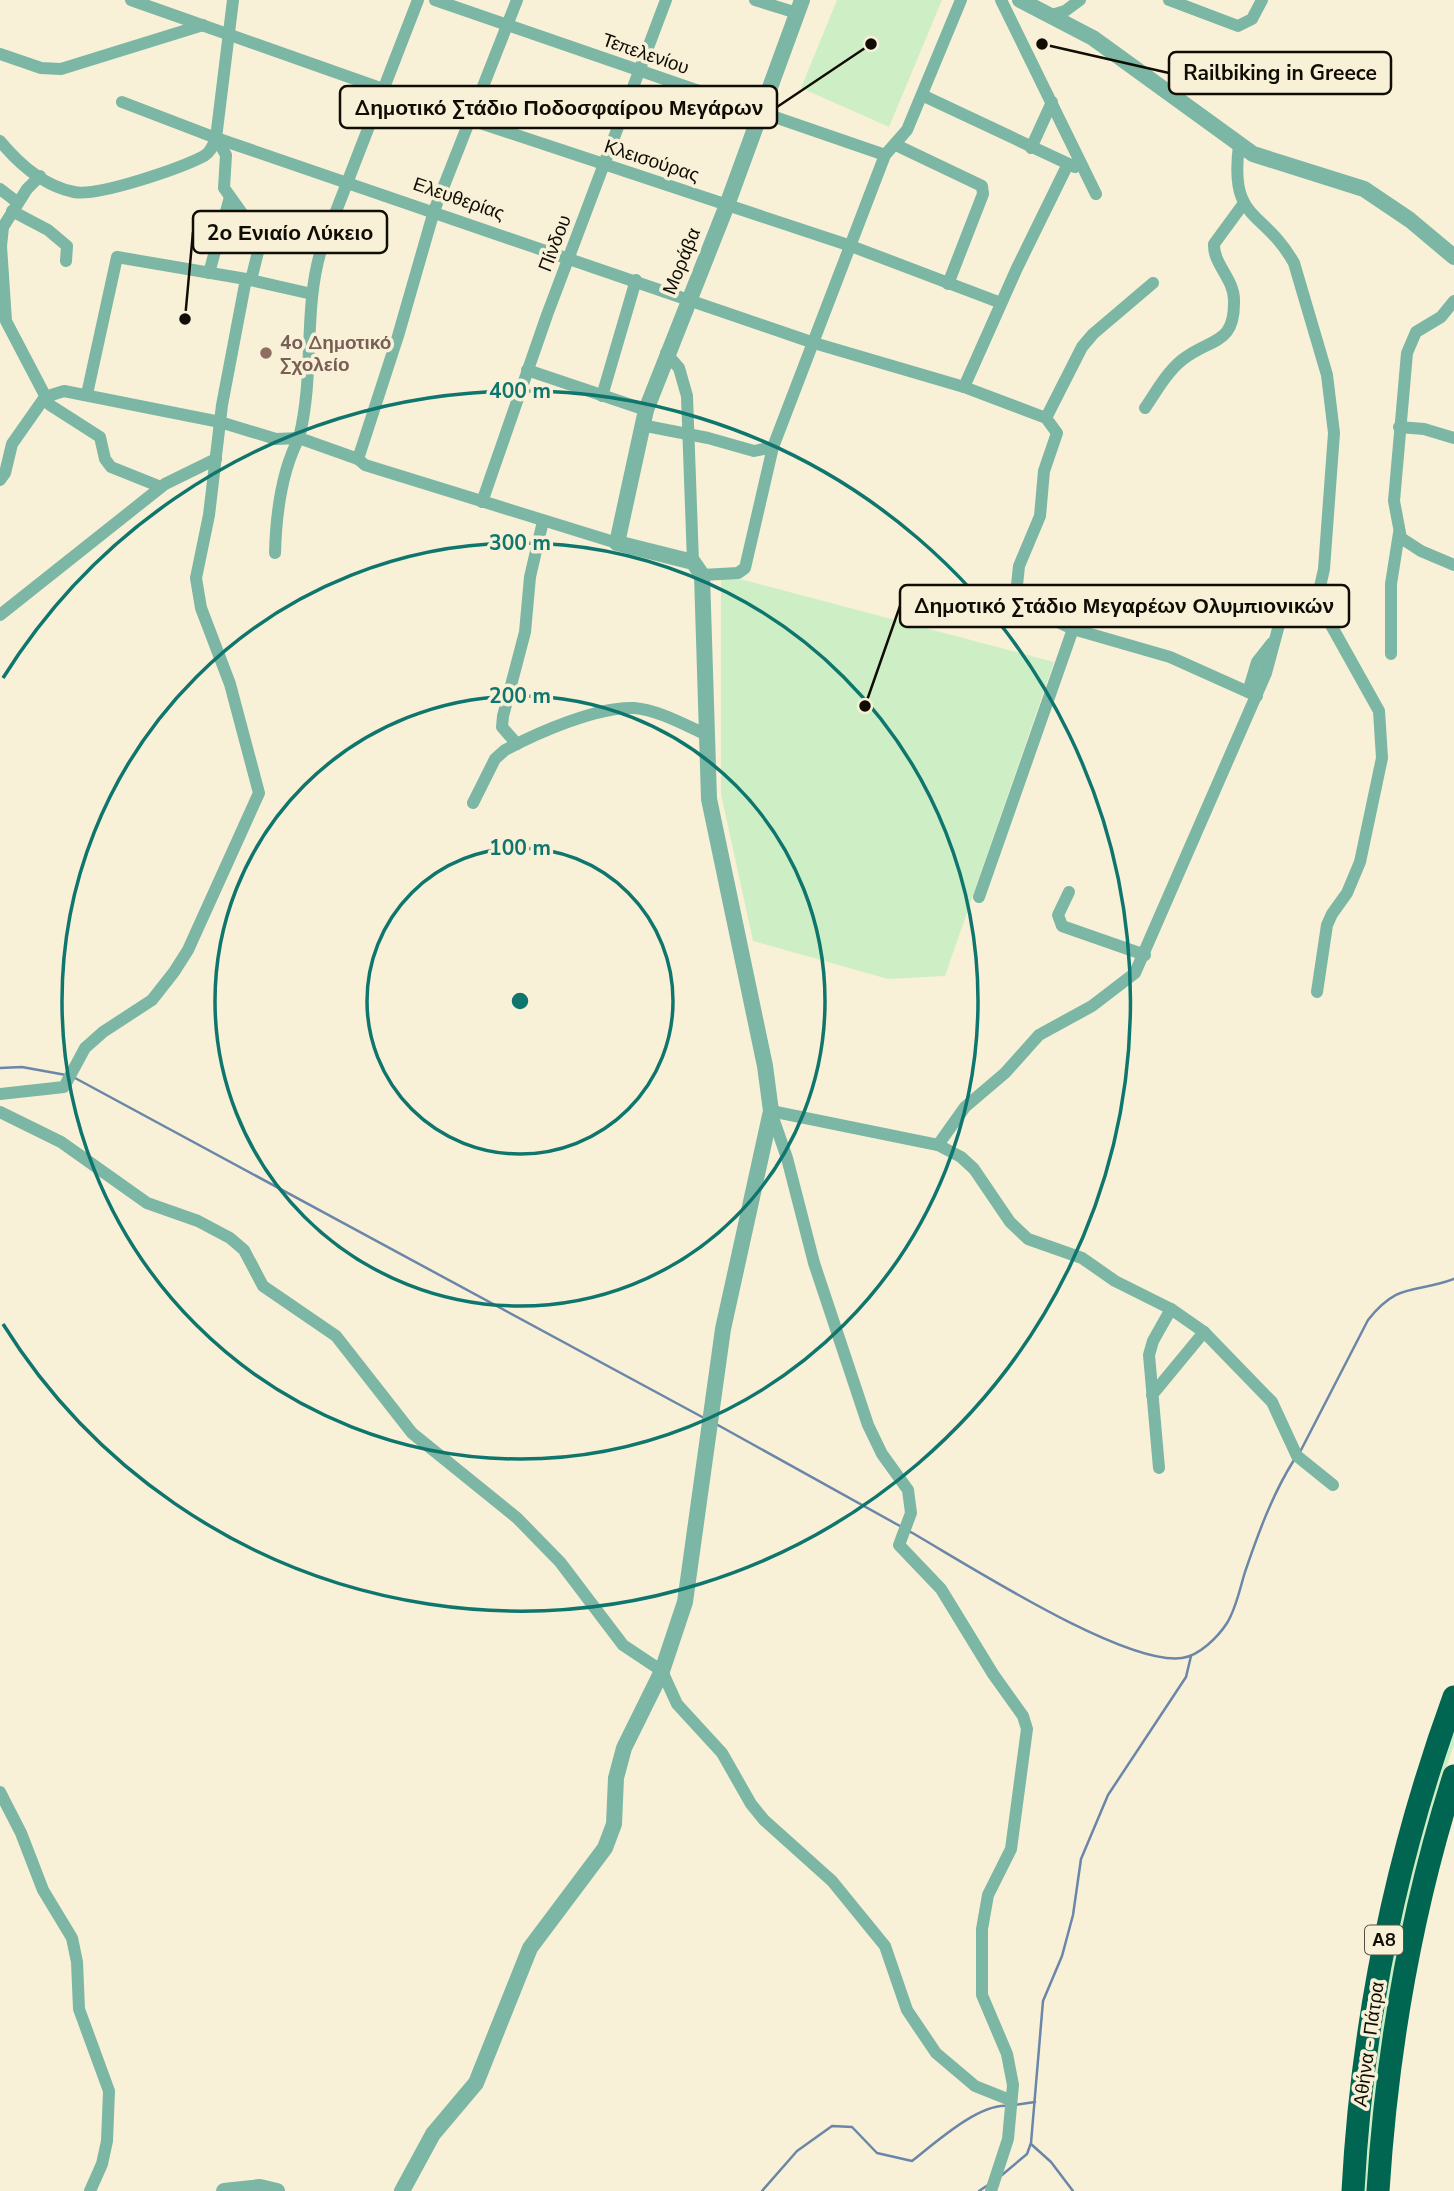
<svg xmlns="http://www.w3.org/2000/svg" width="1454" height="2191" font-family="'Nunito Sans',sans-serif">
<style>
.green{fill:#ceefc6}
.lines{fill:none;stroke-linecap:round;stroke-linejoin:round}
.stream{stroke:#6a86a9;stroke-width:2.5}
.minor{stroke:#7cb6a4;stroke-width:12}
.tertiary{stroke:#7cb6a4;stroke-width:16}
.motorway{stroke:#006652;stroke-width:23}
.ring{fill:none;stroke:#0f766e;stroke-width:3.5}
.education-dot{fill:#8d6e63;stroke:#f9f1d7;stroke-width:2.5}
.labels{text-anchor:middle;stroke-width:7;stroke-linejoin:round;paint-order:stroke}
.shield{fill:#f9f1d7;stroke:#565144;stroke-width:2}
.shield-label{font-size:18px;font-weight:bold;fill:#100d05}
.street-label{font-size:19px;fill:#100d05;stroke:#f9f1d7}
.education-label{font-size:19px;font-weight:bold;fill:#785e54;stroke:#f9f1d7;text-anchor:start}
.centre{fill:#0f766e;stroke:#f9f1d7;stroke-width:3.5}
.ring-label{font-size:21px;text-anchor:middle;font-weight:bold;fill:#0f766e;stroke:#f9f1d7;stroke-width:7;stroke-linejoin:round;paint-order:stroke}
.leader{fill:none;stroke:#100d05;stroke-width:2.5}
.callout-dot{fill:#100d05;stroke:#f9f1d7;stroke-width:2.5}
.callout{fill:#f9f1d7;stroke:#100d05;stroke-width:2.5}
.callout-label{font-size:21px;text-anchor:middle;font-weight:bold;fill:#100d05}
</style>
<rect width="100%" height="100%" fill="#f9f1d7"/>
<!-- green -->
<g class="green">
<polygon points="837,0 942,0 889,127 801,88"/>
<polygon points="721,574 1054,662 945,976 888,979 753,941 721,794"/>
<polygon points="1454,1728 1454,1745 1442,1780 1369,2191 1363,2191 1383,2003 1409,1877"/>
</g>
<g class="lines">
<!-- stream -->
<g class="stream">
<polyline points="0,1068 22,1067 66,1075"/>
<polyline points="75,1078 704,1418"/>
<polyline points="716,1424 900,1526"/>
<path d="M1300 1452 1368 1320C1399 1281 1414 1294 1454 1279"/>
<path d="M909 1531C965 1563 1124 1666 1182 1658 1199 1656 1218 1637 1227 1623 1236 1609 1240 1588 1245 1572 1258 1534 1272 1495 1294 1460"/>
<polyline points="1014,2105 1035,2102"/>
<polyline points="1031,2144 1051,2162 1073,2191"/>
<polyline points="1002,2175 1027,2154 1031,2143 1043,2001 1062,1956 1073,1915 1081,1859 1108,1795 1186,1677 1191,1656"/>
<path d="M762 2191 797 2151 832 2126 852 2127 877 2153 912 2161C935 2143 979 2103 1008 2106"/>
<polyline points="979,2191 988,2185"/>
</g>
<!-- minor -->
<g class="minor">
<polyline points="131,0 465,118 851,246 1001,303"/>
<polyline points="233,0 216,138 226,155 224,188 261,240 251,280"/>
<polyline points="435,0 885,155"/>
<polyline points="517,0 434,211 398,336 358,459 365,465 617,543"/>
<polyline points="755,0 797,13"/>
<polyline points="1001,0 1096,194"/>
<polyline points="1169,0 1238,26 1252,19 1262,0"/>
<polyline points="1052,15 1065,11 1080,0"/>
<polyline points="0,54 41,68 61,69 203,25"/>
<polyline points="924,96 1075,167"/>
<polyline points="216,138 814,343 964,387 1046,418 1057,433 1044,471 1040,516 1019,566 1017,585 1024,606 1073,629 1170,657 1257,696"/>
<path d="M0 141C19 164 44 186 74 192 98 197 181 168 204 156 211 152 213 145 216 138L122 102"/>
<polyline points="896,145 982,186 983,194 948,284"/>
<polyline points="1031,148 1052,102"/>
<polyline points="40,176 27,189 3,227 1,246 6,321 50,405 100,437 105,459 111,467 161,487"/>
<polyline points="0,189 17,202"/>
<polyline points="12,211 48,230 67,246 66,261"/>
<polyline points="209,273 230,197"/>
<polyline points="1454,301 1441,317 1416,332 1407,353 1394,501 1401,538 1421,551 1454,565"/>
<polyline points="666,353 679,368 687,396 693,562"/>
<polyline points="527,370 646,410"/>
<polyline points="964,387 1017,268 1068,164"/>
<polyline points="87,394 117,257 246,279 312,294"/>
<polyline points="602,396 636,280"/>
<path d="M1145 408C1156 392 1167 372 1182 360 1211 337 1235 346 1234 300 1234 279 1213 264 1214 244L1244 203"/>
<polyline points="1046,418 1082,347 1093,334 1153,283"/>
<polyline points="641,425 708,438 754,451 773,447 885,155 907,130 961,0"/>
<polyline points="1399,427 1424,429 1454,438"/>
<path d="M358 459 299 438C315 374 303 310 321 250L418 0"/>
<path d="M0 480 5 473 12 444 45 397 64 391 220 422 276 439 299 438C281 472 276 516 275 553"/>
<polyline points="482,502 547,315 666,0"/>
<polyline points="702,575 738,573 745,568 773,447"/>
<polyline points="0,615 165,484 216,459"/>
<polyline points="1391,654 1391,584 1399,533"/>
<polyline points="1248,692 1257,662 1272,643"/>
<polyline points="517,744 502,727 503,716 525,632 530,577 543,521"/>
<path d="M473 803 495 759 505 750C537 733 598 706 634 708 658 710 683 724 705 734"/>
<polyline points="1069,892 1058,915 1062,926 1145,955"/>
<polyline points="979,897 1073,629"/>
<polyline points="1317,992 1327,925 1332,914 1347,893 1360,862 1382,758 1379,711 1317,600"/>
<polyline points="0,1094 64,1087 85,1048 103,1032 152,1000 174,972 188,950 259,793 230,684 201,608 196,578 209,515 222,405 246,279"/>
<polyline points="771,1111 938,1145 961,1157 974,1169 1010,1222 1028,1239 1082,1258 1115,1281 1171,1309 1204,1332 1272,1402 1297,1456 1333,1485"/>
<polyline points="0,1112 61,1142 147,1203 198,1221 230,1238 244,1250 263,1286 336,1336 412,1433 517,1518 560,1562 623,1645 662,1671 677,1704 722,1753 751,1804 764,1820 832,1881 885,1946 907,2010 936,2053 975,2086 1010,2100"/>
<polyline points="771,1112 787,1158 814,1263 868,1425 882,1454 908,1490 911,1513 899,1545 941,1589 993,1674 1023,1716 1027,1729 1011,1849 988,1895 982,1929 982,1995 1007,2054 1013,2085 1008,2139 991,2191"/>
<path d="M938 1145 965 1107 1005 1073 1039 1035 1092 1006 1135 973 1266 673 1279 625 1290 615 1317 600 1324 569 1334 433 1327 375 1294 263C1263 208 1229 223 1239 145"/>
<polyline points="1152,1395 1204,1332"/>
<polyline points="1159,1468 1149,1355 1153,1341 1171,1309"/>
<polyline points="0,1792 21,1833 43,1890 72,1938 77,1962 79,2009 109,2091 107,2141 102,2164 90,2191"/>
</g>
<!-- tertiary -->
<g class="tertiary">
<polyline points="1020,0 1093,38 1253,154 1364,189 1410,220 1454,257"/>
<polyline points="224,2191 260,2187 277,2191"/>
<polyline points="402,2191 433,2134 476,2083 530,1948 605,1848 614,1824 616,1778 624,1748 662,1671 685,1602 723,1329 771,1111 765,1066 709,799 702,575 693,562 617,543 646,410 727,205 802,0"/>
</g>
<!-- motorway -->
<g class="motorway">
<path d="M1353 2191C1362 2022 1396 1856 1454 1697"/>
<path d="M1378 2191C1387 2049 1411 1911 1454 1776"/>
</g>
</g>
<!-- distance rings -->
<g class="ring">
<circle cx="520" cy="1001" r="153"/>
<circle cx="520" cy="1001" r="305"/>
<circle cx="520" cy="1001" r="458"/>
<path d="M3 678A610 610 0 1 1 3 1324"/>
</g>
<!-- markers -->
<circle class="education-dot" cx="266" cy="353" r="7"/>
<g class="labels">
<!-- shield labels -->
<rect class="shield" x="1365" y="1925.5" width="38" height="29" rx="5"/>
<g class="shield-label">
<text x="1384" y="1946">Α8</text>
</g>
<!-- street labels -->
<g class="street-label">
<text transform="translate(646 53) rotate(19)" y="7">Τεπελενίου</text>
<text transform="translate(652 160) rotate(18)" y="7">Κλεισούρας</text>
<text transform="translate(459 198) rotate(19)" y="7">Ελευθερίας</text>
<text transform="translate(554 243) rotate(-69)" y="7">Πίνδου</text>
<text transform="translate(681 261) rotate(-68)" y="7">Μοράβα</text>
<text transform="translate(1368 2044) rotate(-82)" y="7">Αθήνα - Πάτρα</text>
</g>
<!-- education labels -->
<g class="education-label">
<text x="280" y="349">4ο Δημοτικό<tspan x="280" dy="22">Σχολείο</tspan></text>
</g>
</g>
<circle cx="520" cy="1001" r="10" class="centre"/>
<g class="ring-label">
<text x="520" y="398">400 m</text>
<text x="520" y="550">300 m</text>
<text x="520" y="703">200 m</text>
<text x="520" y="855">100 m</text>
</g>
<!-- callouts -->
<path class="leader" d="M1042 44L1169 73M871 44L777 107M185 319L193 232M865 706L900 606"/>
<g class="callout-dot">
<circle cx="1042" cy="44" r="7"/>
<circle cx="871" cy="44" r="7"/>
<circle cx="185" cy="319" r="7"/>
<circle cx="865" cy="706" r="7"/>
</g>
<g class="callout">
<rect x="1169" y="52" width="222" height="42" rx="7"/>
<rect x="340" y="86" width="437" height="42" rx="7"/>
<rect x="193" y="211" width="194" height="42" rx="7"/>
<rect x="900" y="585" width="449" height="42" rx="7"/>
</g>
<g class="callout-label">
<text x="1280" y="80">Railbiking in Greece</text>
<text x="559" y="115">Δημοτικό Στάδιο Ποδοσφαίρου Μεγάρων</text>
<text x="290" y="240">2ο Ενιαίο Λύκειο</text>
<text x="1124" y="613">Δημοτικό Στάδιο Μεγαρέων Ολυμπιονικών</text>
</g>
</svg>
